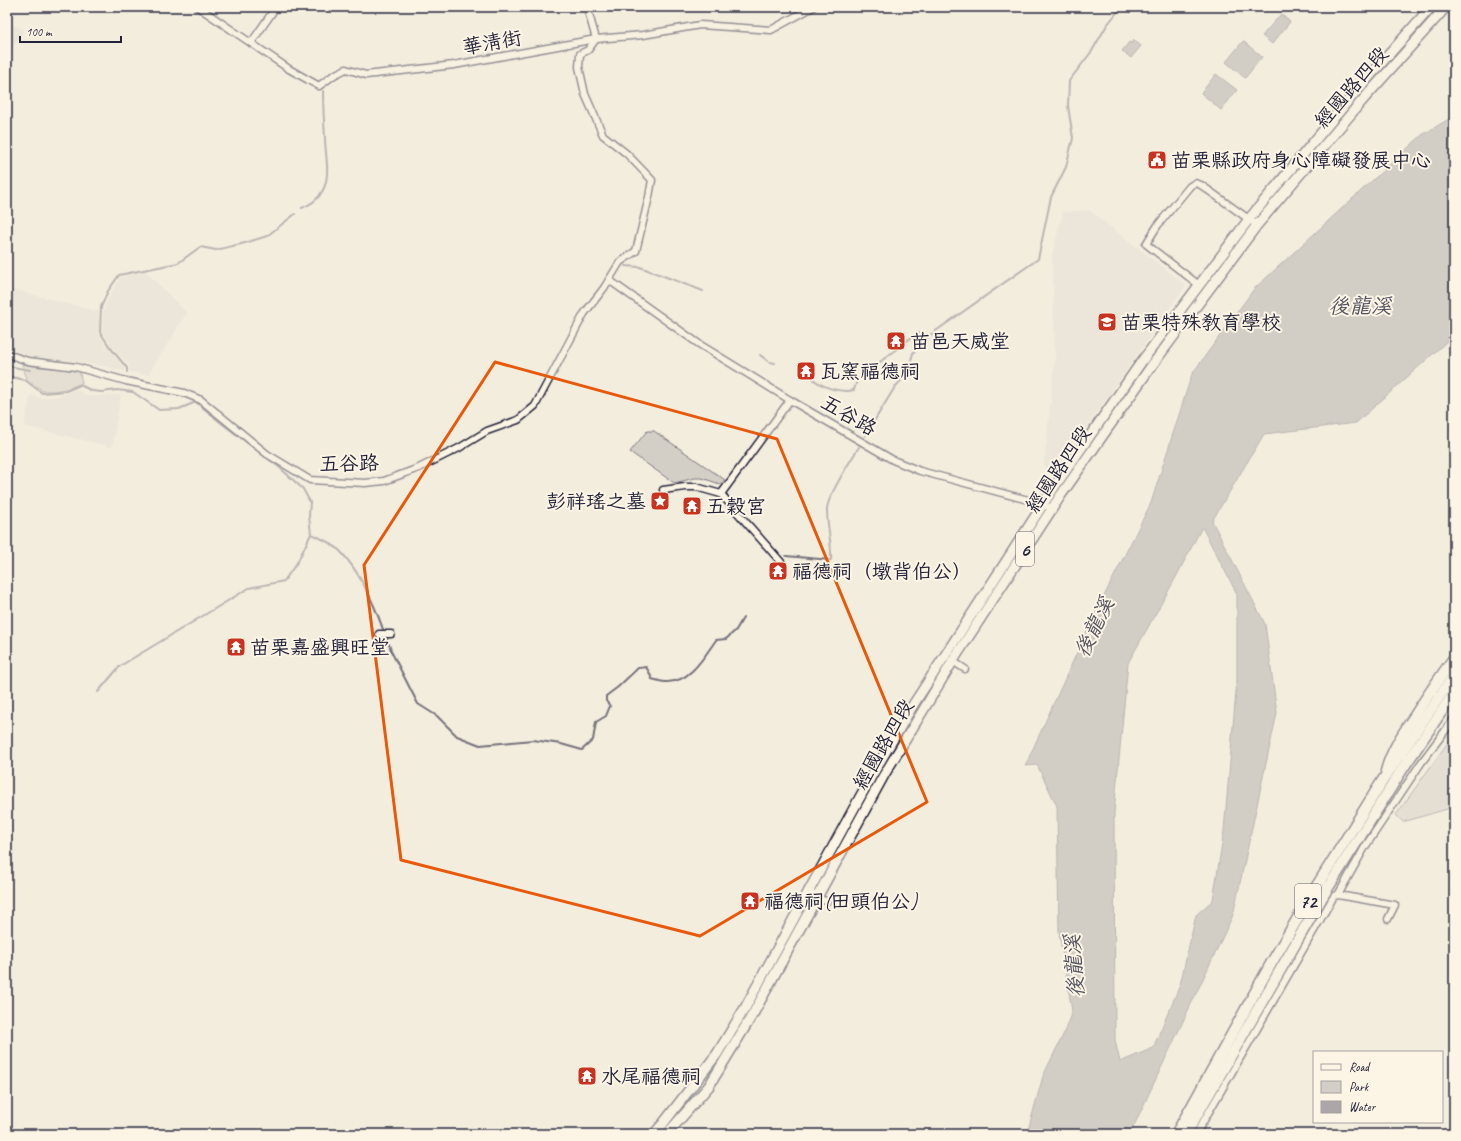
<svg xmlns="http://www.w3.org/2000/svg" width="1461" height="1141" font-family="Caveat,'LXGW WenKai TC',sans-serif">
<style>
.built{fill:#e3ded2}
.green{fill:#d4cfc6;stroke:#7b7880}
.water{fill:#aca7a6;stroke:#75727b;fill-rule:evenodd}
.lines{fill:none;stroke-linecap:round;stroke-linejoin:round}
.stream{stroke:#75727b;stroke-width:2}
.minor-casing{stroke:#22223b;stroke-width:9}
.primary-casing{stroke:#22223b;stroke-width:12}
.trunk-casing{stroke:#22223b;stroke-width:13}
.minor{stroke:#fcf5e5;stroke-width:6}
.primary{stroke:#fcf5e5;stroke-width:9}
.trunk{stroke:#fcf5e5;stroke-width:10}
.marked{fill:none;stroke:#e8590c;stroke-width:3;stroke-linejoin:round}
.labels{text-anchor:middle;stroke-width:4;stroke-linejoin:round;paint-order:stroke}
.shield{fill:#fcf5e5;stroke:#63616e;stroke-width:1}
.shield-label{font-size:19px;font-weight:bold;fill:#22223b}
.street-label{font-size:20px;fill:#22223b;stroke:#fcf5e5}
.poi-label{font-size:20px;fill:#22223b;stroke:#fcf5e5;text-anchor:start}
.water-label{font-size:21px;font-style:italic;fill:#525160;stroke:#fcf5e5}
</style>
<rect width="100%" height="100%" fill="#f3edde"/>
<filter id="ink" filterUnits="userSpaceOnUse"><feTurbulence type="fractalNoise" baseFrequency=".025" numOctaves="2"/><feDisplacementMap in="SourceGraphic" scale="8" xChannelSelector="R" yChannelSelector="G"/><feConvolveMatrix kernelMatrix="1 2 1 2 8 2 1 2 1" color-interpolation-filters="sRGB"/></filter>
<g filter="url(#ink)">
<!-- built -->
<g class="built">
<polygon points="7,21 24,30 7,57"/>
<polygon points="1089,210 1186,285 1054,474 1044,465 1055,358 1052,255 1063,212"/>
<polygon points="145,271 187,313 148,375 130,372 130,366 110,345 102,331 103,313 106,303 120,277"/>
<polygon points="7,288 99,312 99,334 107,347 125,367 125,371 92,364 32,357 7,349"/>
<polygon points="76,389 88,396 121,395 112,447 24,426 31,394 36,397 45,398 62,395"/>
</g>
<!-- green -->
<g class="green">
<polygon points="22,364 39,367 79,370 82,383 66,389 54,391 43,391 27,379"/>
<polygon points="647,431 654,431 725,480 720,484 702,478 695,478 674,483 630,452"/>
<polygon points="1454,734 1454,798 1447,809 1403,822 1396,815"/>
</g>
<!-- water -->
<g class="water">
<polygon points="1281,14 1290,22 1272,44 1262,36"/>
<polygon points="1134,40 1141,46 1131,58 1122,51 1129,42 1131,43"/>
<polygon points="1243,41 1262,57 1245,78 1226,62"/>
<polygon points="1216,74 1237,90 1221,110 1201,93"/>
<path d="M1454 116V335L1356 423 1264 434 1212 521 1265 624 1277 713 1233 915 1130 1134H1027L1043 1076 1064 1033 1072 1011 1059 932 1057 806 1037 765 1025 766 1091 622 1151 503 1192 374 1254 289 1422 135ZM1202 527 1237 594V680L1224 831 1213 900 1196 915 1180 985 1153 1048 1120 1062 1115 1040 1114 812 1128 663 1175 579Z"/>
</g>
<g class="lines">
<!-- stream -->
<g class="stream">
<polyline points="1114,7 1121,11 1126,7"/>
<path d="M302 208C311 204 318 200 323 190 331 175 325 154 325 138 324 122 323 107 323 91"/>
<polyline points="625,266 640,267 703,291"/>
<polyline points="760,355 769,362 775,363"/>
<polyline points="7,366 30,370"/>
<polyline points="80,372 92,374"/>
<polyline points="127,372 127,368 109,346 100,332 101,307 108,291 119,275 178,263 200,247 216,250 245,243 267,236 295,214"/>
<path d="M7 376 25 380 42 393 66 391 80 385 92 391 102 392 117 390 133 392 159 410 179 409 196 402 220 422 279 467 303 489 310 502 309 516 311 534C321 538 332 543 340 551 361 573 374 603 384 632"/>
<path d="M814 380C825 388 841 393 854 390L857 380 917 333 930 335"/>
<polyline points="865,436 895,387 908,373 913,353 930,335 1038,259 1051,197 1066,167 1073,138 1068,106 1069,81 1092,51 1107,25 1119,10"/>
<path d="M786 556 831 560C832 543 827 527 827 510 826 499 852 458 859 447"/>
<path d="M386 636 392 653 418 704 437 716 457 736 480 745 533 740 561 744 582 750 593 740 596 722 606 716 610 706 606 701V696L618 687 638 668 646 667 649 672 652 679C656 680 661 682 665 682 689 684 704 657 716 640L726 639 736 630 743 618"/>
<polyline points="98,692 120,666 249,588 284,581 298,561 311,534"/>
</g>
<defs>
<g id="minor">
<polyline points="198,7 289,69 319,86 334,75 346,69 366,75 454,65 596,39 643,35 700,25 771,30 813,7"/>
<polyline points="587,7 596,39"/>
<polyline points="251,43 276,7"/>
<polyline points="609,280 699,344 790,400 893,460 920,471 1032,501 1052,508"/>
<polyline points="1199,285 1146,244 1158,225 1190,186 1195,183 1201,185 1257,225"/>
<polyline points="7,354 28,361 76,367 126,381 184,393 201,400 267,454 310,480 365,483 384,481 419,468 459,448 487,431 518,420 535,406 584,314 604,288 620,262 636,251 649,197 652,180 627,154 603,135 585,94 579,67 580,54 588,50 596,39"/>
<polyline points="663,490 685,487 696,487 721,494 781,562"/>
<polyline points="721,494 790,400"/>
<polyline points="379,634 391,634"/>
<polyline points="951,660 965,669"/>
<polyline points="808,891 822,900 827,901"/>
<polyline points="1338,895 1395,905 1388,919"/>
<polyline points="1196,1134 1334,896 1338,895 1365,847 1421,763 1454,719"/>
</g>
<g id="primary">
<polyline points="654,1134 662,1125 717,1054 745,1008 871,777 913,705 1053,489 1142,361 1249,219 1353,95 1431,7"/>
<polyline points="667,1134 709,1086 753,1014 884,775 956,656 1061,495 1150,368 1257,225 1361,102 1446,7"/>
</g>
<g id="trunk">
<path d="M1386 771C1392 749 1404 732 1416 714 1428 695 1441 676 1454 658"/>
<polyline points="1176,1134 1191,1108 1272,962 1315,889 1383,780 1454,675"/>
<polyline points="1186,1134 1324,894 1403,768 1454,693"/>
</g>
</defs>
<!-- minor casing -->
<use href="#minor" class="minor-casing"/>
<!-- primary casing -->
<use href="#primary" class="primary-casing"/>
<!-- trunk casing -->
<use href="#trunk" class="trunk-casing"/>
<!-- minor -->
<use href="#minor" class="minor"/>
<!-- primary -->
<use href="#primary" class="primary"/>
<!-- trunk -->
<use href="#trunk" class="trunk"/>
</g>
</g>
<!-- marked area -->
<path d="M0 0H1461V1141H0ZM495 362 777 439 927 802 700 936 401 860 364 565Z" fill="#f3edde" fill-opacity=".55" fill-rule="evenodd"/>
<path class="marked" d="M495 362 777 439 927 802 700 936 401 860 364 565Z"/>
<!-- icons -->
<defs>
<symbol id="civic-square" viewBox="-11 -11 22 22"><rect x="-9" y="-9" width="18" height="18" rx="4" fill="#c8321e" stroke="#fcf5e5"/><path d="M-.6-6.5H3V-4.5H.6V-3L4-1V1h2V6H-6V1h2V-1L-.6-3ZM-1.2 2.5V6h2.4V2.5Z" fill="#fff"/></symbol>
<symbol id="school-square" viewBox="-11 -11 22 22"><rect x="-9" y="-9" width="18" height="18" rx="4" fill="#c8321e" stroke="#fcf5e5"/><path d="M0-5L7-2L0 1L-7-2ZM-4 1L0 2.5L4 1V4Q0 6-4 4Z" fill="#fff"/></symbol>
<symbol id="temple-square" viewBox="-11 -11 22 22"><rect x="-9" y="-9" width="18" height="18" rx="4" fill="#c8321e" stroke="#fcf5e5"/><path d="M0-6L5-2H3V0L6.5 2.5H4V6H1.5V3h-3V6H-4V2.5H-6.5L-3 0V-2H-5Z" fill="#fff"/></symbol>
<symbol id="sight-square" viewBox="-11 -11 22 22"><rect x="-9" y="-9" width="18" height="18" rx="4" fill="#c8321e" stroke="#fcf5e5"/><path d="M0-6L1.8-2.2L6-1.7L2.9 1.2L3.7 5.4L0 3.3L-3.7 5.4L-2.9 1.2L-6-1.7L-1.8-2.2Z" fill="#fff"/></symbol>
</defs>
<g fill-rule="evenodd">
<use href="#civic-square" x="1146" y="149" width="22" height="22"/>
<use href="#school-square" x="1096" y="311" width="22" height="22"/>
<use href="#temple-square" x="885" y="330" width="22" height="22"/>
<use href="#temple-square" x="795" y="360" width="22" height="22"/>
<use href="#sight-square" x="649" y="490" width="22" height="22"/>
<use href="#temple-square" x="681" y="495" width="22" height="22"/>
<use href="#temple-square" x="767" y="560" width="22" height="22"/>
<use href="#temple-square" x="225" y="636" width="22" height="22"/>
<use href="#temple-square" x="739" y="890" width="22" height="22"/>
<use href="#temple-square" x="576" y="1065" width="22" height="22"/>
</g>
<g class="labels">
<!-- shield labels -->
<g class="shield">
<rect x="1016" y="532" width="18" height="34" rx="3"/>
<rect x="1295" y="884" width="26" height="34" rx="3"/>
</g>
<g class="shield-label">
<text x="1025" y="556">6</text>
<text x="1308" y="908">72</text>
</g>
<!-- street labels -->
<g class="street-label">
<text transform="translate(492 42) rotate(-10)" y="7">華清街</text>
<text transform="translate(1351 87) rotate(-49)" y="7">經國路四段</text>
<text transform="translate(849 415) rotate(30)" y="7">五谷路</text>
<text transform="translate(349 463) rotate(-1)" y="7">五谷路</text>
<text transform="translate(1058 469) rotate(-56)" y="7">經國路四段</text>
<text transform="translate(883 744) rotate(-60)" y="7">經國路四段</text>
</g>
<!-- poi labels -->
<g class="poi-label">
<text x="1171" y="167">苗栗縣政府身心障礙發展中心</text>
<text x="1121" y="329">苗栗特殊教育學校</text>
<text x="910" y="348">苗邑天威堂</text>
<text x="820" y="378">瓦窯福德祠</text>
<text x="646" y="508" text-anchor="end">彭祥瑤之墓</text>
<text x="706" y="513">五穀宮</text>
<text x="792" y="578">福德祠（墩背伯公）</text>
<text x="250" y="654">苗栗嘉盛興旺堂</text>
<text x="764" y="908">福德祠(田頭伯公)</text>
<text x="601" y="1083">水尾福德祠</text>
</g>
<!-- water labels -->
<g class="water-label">
<text x="1360" y="313">後龍溪</text>
<text transform="translate(1094 627) rotate(-64)" y="7">後龍溪</text>
<text transform="translate(1074 966) rotate(-94)" y="7">後龍溪</text>
</g>
</g>
<!-- margin -->
<rect width="1461" height="1141" fill="none" stroke="#fcf5e5" stroke-width="24"/>
<rect x="12" y="12" width="1437" height="1117" fill="none" stroke="#22223b" stroke-width="1.5" filter="url(#ink)"/>
<!-- legend -->
<rect x="1313" y="1051" width="130" height="72" fill="#fcf5e5" stroke="#a5a1a1"/>
<rect x="1321" y="1064" width="20" height="6" fill="#fcf5e5" stroke="#a5a1a1"/>
<text x="1349" y="1071" font-size="12" fill="#22223b">Road</text>
<rect x="1321" y="1081" width="20" height="12" fill="#d4cfc6" stroke="#a5a1a1"/>
<text x="1349" y="1091" font-size="12" fill="#22223b">Park</text>
<rect x="1321" y="1101" width="20" height="12" fill="#aca7a6" stroke="#a5a1a1"/>
<text x="1349" y="1111" font-size="12" fill="#22223b">Water</text>
<!-- scale -->
<path d="M20 36v6h101v-6" fill="none" stroke="#22223b" stroke-width="2"/>
<text x="26" y="36" font-size="12" fill="#22223b" stroke="#fcf5e5" stroke-width="3" paint-order="stroke">100 m</text>
</svg>
